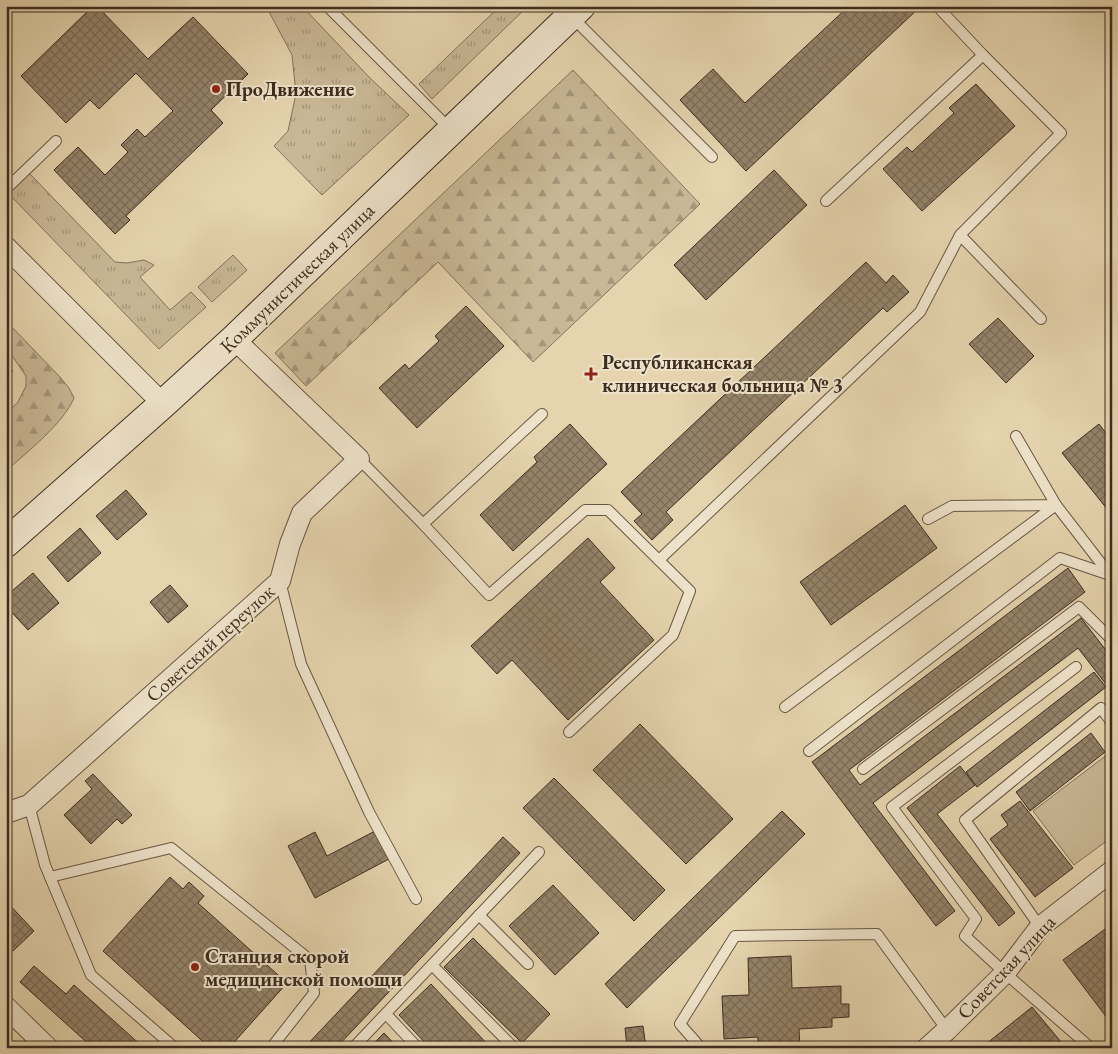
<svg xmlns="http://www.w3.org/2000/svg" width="1118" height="1054" font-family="'EB Garamond',serif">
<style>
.grass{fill:url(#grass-tufts);stroke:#84725c}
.forest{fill:url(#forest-firs);stroke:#84725c}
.pitch{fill:#c9b896;stroke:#84725c}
.building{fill:url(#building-cross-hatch);stroke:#3e2d21}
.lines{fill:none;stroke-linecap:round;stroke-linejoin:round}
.lane-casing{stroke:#685744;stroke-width:12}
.street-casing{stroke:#685744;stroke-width:22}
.secondary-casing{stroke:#3e2d21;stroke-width:30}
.lane{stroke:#eee3ca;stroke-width:10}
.street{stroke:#eee3ca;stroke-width:20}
.secondary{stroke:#eee3ca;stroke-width:28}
.poi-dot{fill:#8f2418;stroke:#eee3ca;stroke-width:2}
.labels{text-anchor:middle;stroke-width:4;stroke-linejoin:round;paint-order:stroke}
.poi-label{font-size:20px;font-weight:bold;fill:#3e2d21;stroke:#eee3ca;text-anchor:start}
.street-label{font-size:20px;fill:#3e2d21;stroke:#eee3ca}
</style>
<defs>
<pattern id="grass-tufts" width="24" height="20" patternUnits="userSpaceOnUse" patternTransform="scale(1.25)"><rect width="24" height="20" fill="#c9b896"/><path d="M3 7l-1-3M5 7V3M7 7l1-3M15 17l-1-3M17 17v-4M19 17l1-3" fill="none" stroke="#a5967a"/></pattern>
<pattern id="forest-firs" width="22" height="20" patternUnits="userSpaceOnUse" patternTransform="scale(1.25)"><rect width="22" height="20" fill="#c9b896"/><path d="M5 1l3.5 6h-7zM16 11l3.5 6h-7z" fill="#a5967a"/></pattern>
<pattern id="building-cross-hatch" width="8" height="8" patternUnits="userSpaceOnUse" patternTransform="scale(1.25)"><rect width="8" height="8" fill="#95846a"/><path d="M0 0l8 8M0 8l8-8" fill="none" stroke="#7b6c57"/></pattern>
</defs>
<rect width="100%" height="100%" fill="#e5d4ae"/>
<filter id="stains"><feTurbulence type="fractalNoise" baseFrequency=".004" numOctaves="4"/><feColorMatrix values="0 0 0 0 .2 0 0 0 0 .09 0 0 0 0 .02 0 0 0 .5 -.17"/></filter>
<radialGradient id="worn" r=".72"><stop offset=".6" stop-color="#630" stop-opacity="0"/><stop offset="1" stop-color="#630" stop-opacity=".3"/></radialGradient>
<!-- grass -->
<g class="grass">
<polygon points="266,6 302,6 369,77 409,115 322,195 274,146 288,131 296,94 292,55"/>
<polygon points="500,6 528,6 432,99 419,84"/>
<polygon points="29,173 115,262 127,263 144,260 154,265 140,277 170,310 191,292 206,307 159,349 8,193"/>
<polygon points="233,255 247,270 212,302 198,287"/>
</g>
<!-- forest -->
<g class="forest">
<polygon points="573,70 700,204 533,362 438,262 306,386 275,353"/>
<path d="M6 321 59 376 69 388 74 398C63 424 27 452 6 471V414L18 402 26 386V376L6 347Z"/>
</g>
<!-- pitch -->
<polygon class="pitch" points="1112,751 1112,837 1074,865 1033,811"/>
<!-- building -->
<g class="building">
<polygon points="93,6 97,6 148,59 193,17 248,74 211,110 223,123 126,216 130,220 115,234 54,170 78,147 105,175 128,152 121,145 137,129 145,137 173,111 136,73 99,109 90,100 66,123 21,76"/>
<polygon points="849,6 921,6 746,171 680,100 713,69 745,103"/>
<polygon points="976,84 1015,126 922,211 883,169 907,147 912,152 954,113 949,108"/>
<polygon points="774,170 807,205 706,300 674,265"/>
<polygon points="866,262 886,283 893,275 909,292 887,312 883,308 666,512 673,520 652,540 634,521 642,514 621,492"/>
<polygon points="466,306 504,346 417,428 379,388 405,364 409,369 439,341 435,336"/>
<polygon points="998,318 1034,356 1006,383 969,344"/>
<polygon points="6,364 13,371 6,378"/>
<polygon points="570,424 607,464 513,551 480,515 537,462 534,457"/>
<polygon points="1099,424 1112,441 1112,515 1062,453"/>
<polygon points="126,490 147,514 117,540 96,516"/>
<polygon points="905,505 937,548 831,625 800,582"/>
<polygon points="80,528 101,553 68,582 47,557"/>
<polygon points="588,538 615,568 600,582 654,640 568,720 512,660 497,674 471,646"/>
<polygon points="1068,568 1085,592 849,770 860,785 1081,618 1112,658 1112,692 1078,648 873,803 955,911 936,926 812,762"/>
<polygon points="33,573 59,603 28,630 6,606 6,596"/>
<polygon points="170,585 188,606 168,623 150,602"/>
<polygon points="1094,672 1106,687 977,787 966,772"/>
<polygon points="640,724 733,819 686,864 593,770"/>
<polygon points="1091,733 1105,752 1030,811 1016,792"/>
<polygon points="960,766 975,785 937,814 1015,913 999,926 907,808"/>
<polygon points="93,774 132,815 122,824 117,819 91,844 64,815 92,789 85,781"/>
<polygon points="554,778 665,890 634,921 523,808"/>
<polygon points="1020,801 1073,868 1035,897 990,839 1008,825 1001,815"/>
<polygon points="782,811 805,834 627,1008 605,984"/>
<polygon points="375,831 389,859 315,898 288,846 315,832 327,856"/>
<polygon points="503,837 520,853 336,1048 304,1048"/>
<polygon points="170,877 183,889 189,882 204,896 198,903 287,983 229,1048 210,1048 103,951"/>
<polygon points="553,885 599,933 555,975 509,926"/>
<polygon points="6,901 34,931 13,951 6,944"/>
<polygon points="1112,924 1112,1023 1111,1023 1063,960"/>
<polygon points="473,938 550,1014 522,1043 444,967"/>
<polygon points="791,956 792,988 841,986 841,1004 849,1004 849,1017 832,1018 832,1027 799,1029 800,1048 758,1048 758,1037 724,1039 722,996 749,995 748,958"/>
<polygon points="34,966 66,994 74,985 144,1048 93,1048 20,982"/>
<polygon points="431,984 491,1048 430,1048 399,1015"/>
<polygon points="1032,1007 1066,1048 981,1048"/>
<polygon points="643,1026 646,1048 627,1048 625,1028"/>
<polygon points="384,1033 398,1048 369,1048"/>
</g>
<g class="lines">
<defs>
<g id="lane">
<polyline points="327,6 450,129"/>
<polyline points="937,6 983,55 1061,133 960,235"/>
<polyline points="572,17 712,157"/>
<polyline points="6,189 56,141"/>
<polyline points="826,201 983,55"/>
<polyline points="359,459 423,524 489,595 585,510 608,510 690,591 673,635 569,732"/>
<polyline points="928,519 952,506 1056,505 1016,436"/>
<polyline points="423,524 542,414"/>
<polyline points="659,560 920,312 960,235 1041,319"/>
<polyline points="280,581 301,664 369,812 416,899"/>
<polyline points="1076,667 892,807 976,919 965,936 1005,973 1091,1048"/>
<polyline points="785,707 1056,505 1110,575"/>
<polyline points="809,751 1060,558 1110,575"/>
<polyline points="863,769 1079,607 1112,640"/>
<polyline points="29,805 45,865 91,975 175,1048"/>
<polyline points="50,877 171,848 310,960 314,993 271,1048"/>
<polyline points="479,915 528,964"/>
<polyline points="1040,927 965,820 1101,708 1112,723"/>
<polyline points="432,965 514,1048"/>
<polyline points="386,1014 418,1048"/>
<polyline points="353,1048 539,852"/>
<polyline points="701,1048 680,1024 735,936 877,934 947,1030"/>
</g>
<g id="street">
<polyline points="6,247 163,404"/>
<polyline points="6,813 29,805 280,581 290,544 302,513 359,459 234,339"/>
<polyline points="6,1007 48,1048"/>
<polyline points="927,1048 947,1030 1005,973 1040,927 1112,871"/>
</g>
<polyline id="secondary" points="6,543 163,404 234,339 581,6"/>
</defs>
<!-- lane casing -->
<use href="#lane" class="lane-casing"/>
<!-- street casing -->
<use href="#street" class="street-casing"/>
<!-- secondary casing -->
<use href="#secondary" class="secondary-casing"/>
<!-- lane -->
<use href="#lane" class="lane"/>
<!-- street -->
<use href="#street" class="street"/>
<!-- secondary -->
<use href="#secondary" class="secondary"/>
</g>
<!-- markers -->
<g class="poi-dot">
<circle cx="216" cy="89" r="5"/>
<path d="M588.5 366.5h5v5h5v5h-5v5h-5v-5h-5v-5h5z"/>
<circle cx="195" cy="967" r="5"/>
</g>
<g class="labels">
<!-- poi labels -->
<g class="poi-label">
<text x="226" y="96">ПроДвижение</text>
<text x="602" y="369">Республиканская<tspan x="602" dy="23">клиническая больница № 3</tspan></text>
<text x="205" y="963">Станция скорой<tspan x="205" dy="23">медицинской помощи</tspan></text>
</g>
<!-- street labels -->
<g class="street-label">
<text transform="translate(297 278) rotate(-44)" y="7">Коммунистическая улица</text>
<text transform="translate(210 643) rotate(-42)" y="7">Советский переулок</text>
<text transform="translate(1006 967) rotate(-47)" y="7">Советская улица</text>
</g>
</g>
<!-- margin -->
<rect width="1118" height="1054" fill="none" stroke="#e5d4ae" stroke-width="25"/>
<rect x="8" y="8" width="1103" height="1039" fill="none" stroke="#3e2d21" stroke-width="2.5"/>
<rect x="12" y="12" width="1093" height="1029" fill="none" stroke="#3e2d21"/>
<rect width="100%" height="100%" filter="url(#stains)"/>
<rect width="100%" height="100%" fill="url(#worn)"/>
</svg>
